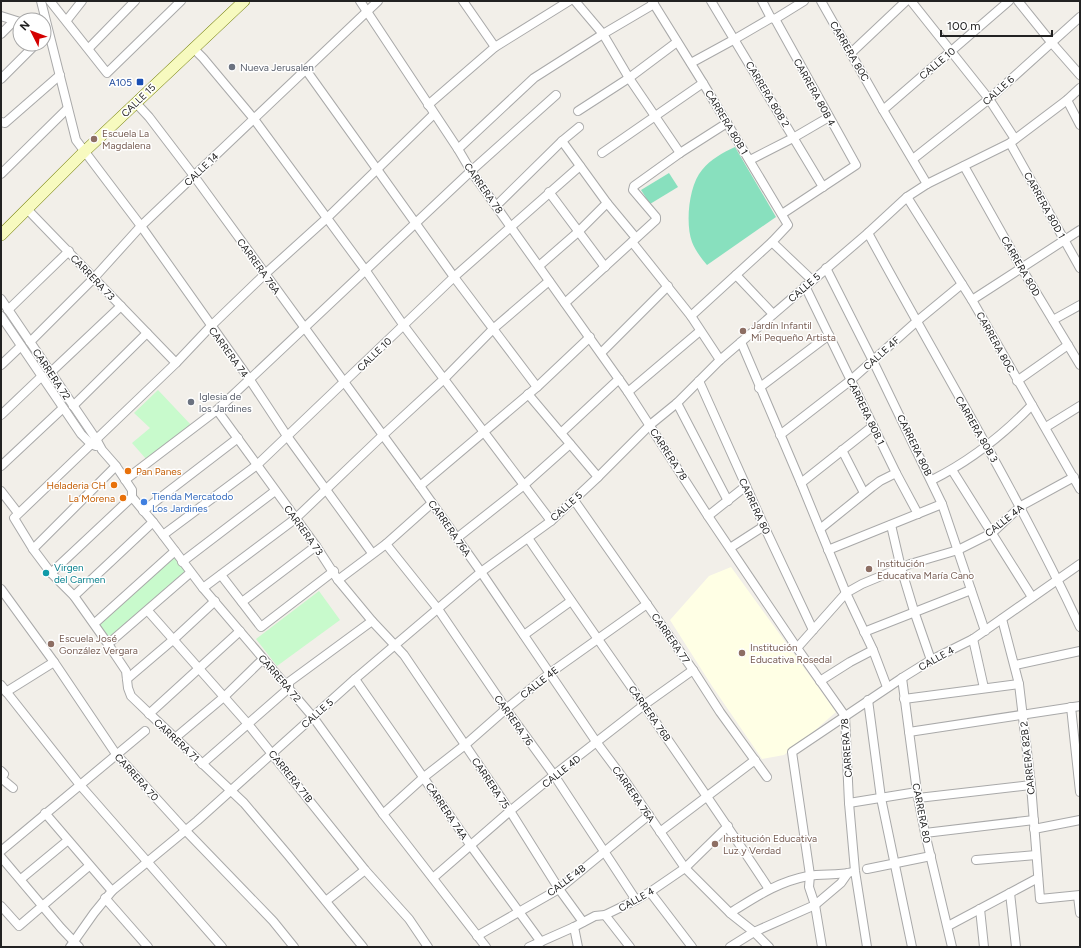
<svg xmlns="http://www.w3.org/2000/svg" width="1081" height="948" font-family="Figtree,sans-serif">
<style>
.education{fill:#ffffe5}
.park{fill:#c8facc}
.pitch{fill:#88e0be}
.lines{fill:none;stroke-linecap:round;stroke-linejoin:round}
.street-casing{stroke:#a9a9a9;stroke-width:10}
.secondary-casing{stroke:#707d05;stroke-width:12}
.street{stroke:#fff;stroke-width:8}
.secondary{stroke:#f7fabf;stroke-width:11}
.worship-dot{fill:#6b7280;stroke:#fff;stroke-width:1.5}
.transit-dot{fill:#1a4fb4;stroke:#fff;stroke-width:1.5}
.education-dot{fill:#8d6e63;stroke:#fff;stroke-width:1.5}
.food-dot{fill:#e8710a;stroke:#fff;stroke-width:1.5}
.shop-dot{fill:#3f7fe0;stroke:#fff;stroke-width:1.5}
.culture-dot{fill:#0f9aa8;stroke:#fff;stroke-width:1.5}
.labels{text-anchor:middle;stroke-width:3;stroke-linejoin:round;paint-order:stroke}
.street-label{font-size:10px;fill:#222;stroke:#fff}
.worship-label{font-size:10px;fill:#5b616d;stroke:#fff;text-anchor:start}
.transit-label{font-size:10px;fill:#164399;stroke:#fff;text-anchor:end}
.education-label{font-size:10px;fill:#785e54;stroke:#fff;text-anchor:start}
.food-label{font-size:10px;fill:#c56008;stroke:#fff;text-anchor:end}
.shop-label{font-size:10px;fill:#366cbe;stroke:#fff;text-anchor:start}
.culture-label{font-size:10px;fill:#0d838f;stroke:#fff;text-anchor:start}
</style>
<rect width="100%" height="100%" fill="#f2efe9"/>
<!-- education -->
<polygon class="education" points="731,567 836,712 804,740 784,755 762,759 712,686 670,620 709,576"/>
<!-- park -->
<g class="park">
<polygon points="158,390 192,426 147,460 132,443 150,428 134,413"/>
<polygon points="174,557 187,574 109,642 97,625"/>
<polygon points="319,591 340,620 277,666 256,639"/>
</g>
<!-- pitch -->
<g class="pitch">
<path d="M735 147 776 217 707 265C701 258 695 250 692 242 685 223 689 185 702 170 711 159 722 153 735 147Z"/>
<polygon points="669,173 678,187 650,204 641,190"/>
</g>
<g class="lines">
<defs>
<g id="street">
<polyline points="41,1 76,140 141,226 250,380 287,436 372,553"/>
<polyline points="50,1 107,73 181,1"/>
<polyline points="360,1 458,149 471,171 628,392 708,516 797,648 845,716 849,803 855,871 867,947"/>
<polyline points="463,1 495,47"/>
<polyline points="575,1 603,34 629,78 680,153"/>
<polyline points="652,1 703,83 788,225 772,242 691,316"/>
<polyline points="711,1 823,187"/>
<polyline points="762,1 771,18"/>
<polyline points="821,1 883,110 927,184"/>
<polyline points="911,1 989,99 1015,139"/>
<polyline points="1018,1 1051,42 1080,75"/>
<polyline points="1,16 20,22"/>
<polyline points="775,19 856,165 782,214"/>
<polyline points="67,20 82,1"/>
<polyline points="1,34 14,21"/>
<polyline points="89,48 135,1"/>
<polyline points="193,48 203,58 254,119 366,271 404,326 551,521"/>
<polyline points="851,53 906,1"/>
<polyline points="691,63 735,39 771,18 775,19 804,1"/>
<polyline points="306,70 454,277 537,387"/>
<polyline points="1,79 36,44"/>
<polyline points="1067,100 1080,125"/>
<polyline points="136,103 149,117 194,176 420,486 481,572 597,743 626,782 685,868 730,913 754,932 769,947"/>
<polyline points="428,105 495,47 569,1"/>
<polyline points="883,110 1009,1"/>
<polyline points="578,111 629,78 677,42"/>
<polyline points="1,122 5,123 60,75"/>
<polyline points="562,141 607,203 636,238"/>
<polyline points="1010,143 1080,268"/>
<polyline points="458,149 534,78 603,34 654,4"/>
<polyline points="602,153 703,83"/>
<polyline points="913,159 989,99 1080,17"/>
<polyline points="750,160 793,138 829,117"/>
<polyline points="964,166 1022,269 1080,365"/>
<polyline points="1,174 67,109"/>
<polyline points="549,192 605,267"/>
<polyline points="907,197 972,300 1080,489"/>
<polyline points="496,206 562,141 579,127"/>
<polyline points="27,209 176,363"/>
<path d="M868 233C939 364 1017 492 1080 627"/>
<polyline points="632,242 691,316 720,360"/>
<polyline points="772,242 812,280"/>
<polyline points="539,266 578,232 607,203"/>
<polyline points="826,268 873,361 942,504 985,631"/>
<polyline points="736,275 773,314"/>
<polyline points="805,286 896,473 918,514"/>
<polyline points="1,299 96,439 102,450 116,466 132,490 132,497 153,522 203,588 313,717 383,814 486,947"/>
<polyline points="972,300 1080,230"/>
<polyline points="565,303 656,220 656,217 633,190 634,186 680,153 727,123"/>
<polyline points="8,310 69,251"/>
<polyline points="1,316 81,434 91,444 96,446"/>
<polyline points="1053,320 1080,305"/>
<polyline points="30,342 94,278 141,226 378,1"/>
<polyline points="741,342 801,483 846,593 873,650 887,687"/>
<polyline points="601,353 668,286"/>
<polyline points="1,365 21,346"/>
<polyline points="51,372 121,306"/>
<polyline points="699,381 764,526 813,630"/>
<polyline points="1017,381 1068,345"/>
<polyline points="759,388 829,335"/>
<polyline points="628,392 700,331"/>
<polyline points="528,394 598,477"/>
<polyline points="677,403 728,501"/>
<polyline points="73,406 147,333"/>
<polyline points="217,410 316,546 338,580 372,621 404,655 510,811 559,889 583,922"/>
<polyline points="1,415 42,376"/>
<polyline points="1046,427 1080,406"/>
<polyline points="561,433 619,379"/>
<polyline points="780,435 851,380 916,322 962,284"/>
<polyline points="842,450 864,493"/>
<polyline points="1,466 63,408"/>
<polyline points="952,470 1032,597"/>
<polyline points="125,480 217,410 471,171 556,95"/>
<path d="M932 480C970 461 1003 435 1032 405"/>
<polyline points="801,483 873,426"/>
<polyline points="420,486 537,387 590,337"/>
<polyline points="1,491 18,513"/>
<polyline points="574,500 693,670 720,712 767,777"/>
<polyline points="143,511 238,438"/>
<polyline points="708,516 746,486"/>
<polyline points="891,525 901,568 914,611 931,660"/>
<polyline points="820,529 872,487 880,481 896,473"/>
<polyline points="163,535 257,465 454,277 580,166"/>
<polyline points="457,538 524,485 570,444"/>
<path d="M528 538C608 655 691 770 769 889"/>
<polyline points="386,544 438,609 506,709 554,775 636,900"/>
<polyline points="730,548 764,526"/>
<polyline points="33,549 116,466"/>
<polyline points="828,550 942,504"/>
<polyline points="182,562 275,491"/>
<polyline points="51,573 132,497"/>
<polyline points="221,575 261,627 334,571"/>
<polyline points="338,580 386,544 432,503"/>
<polyline points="203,588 295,519 382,436 444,379 493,329 549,281"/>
<polyline points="1,589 54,662 116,754 186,831 273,921 294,947"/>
<polyline points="74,596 153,522"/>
<polyline points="242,602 316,546"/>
<polyline points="148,611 248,724 365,870 409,919 428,947"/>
<polyline points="1002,619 1019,684 1031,785 1040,899 1080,895"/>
<polyline points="95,623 175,551"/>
<polyline points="864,632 971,590"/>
<polyline points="524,635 571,601"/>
<polyline points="973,639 984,688"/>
<polyline points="108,644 190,573"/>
<polyline points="797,648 846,593 862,584 910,564 958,550 992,533 1021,506 1074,477"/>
<polyline points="1015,665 1080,651"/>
<polyline points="902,678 917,792 925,833 952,947"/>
<polyline points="127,679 174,639 215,601"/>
<polyline points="355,679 471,846 541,942"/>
<polyline points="820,681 850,662 873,650"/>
<polyline points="1,685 80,785 222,947"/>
<polyline points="6,692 54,662"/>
<polyline points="904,699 1019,684"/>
<polyline points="868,700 881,798 912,947"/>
<polyline points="1071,707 1080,792"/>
<polyline points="149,714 240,631"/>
<polyline points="909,732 1080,706"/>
<polyline points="175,738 225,696 263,659"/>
<polyline points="202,764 289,688 289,682 372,621"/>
<polyline points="1,771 4,774 1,778 13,788"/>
<polyline points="918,798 1031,785"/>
<polyline points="849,803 917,792"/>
<polyline points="45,813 112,891"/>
<polyline points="383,814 424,777 465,745 506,709 550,673 647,604"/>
<polyline points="1034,829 1080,820"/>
<polyline points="660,832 755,760"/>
<polyline points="925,833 1034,820"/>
<polyline points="1,851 145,731"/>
<polyline points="1,857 61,928 79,947"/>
<polyline points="976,860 1036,855"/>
<polyline points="867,869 931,856"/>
<polyline points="433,878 510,811 554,775 644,705 693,670"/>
<polyline points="21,879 67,841"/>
<polyline points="650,892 692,947"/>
<polyline points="1010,893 1016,947"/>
<polyline points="1078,896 1080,913"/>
<polyline points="105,898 148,947"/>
<polyline points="326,901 365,870"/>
<polyline points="1,906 19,926 89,866"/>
<polyline points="980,909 984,947"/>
<path d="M730 913C756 897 777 882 808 876 822 873 838 876 852 872"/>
<polyline points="605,915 630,947"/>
<polyline points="948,926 1038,878"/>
<polyline points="574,927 578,947"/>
<polyline points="477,936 559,889 649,815"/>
<polyline points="70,947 94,913 112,891 197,821 355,679 481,572 551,521 598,477 650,425 677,403 720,360 868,233 907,197 927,184 1010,143 1067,100 1080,88"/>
<polyline points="363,947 288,855 244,803 154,718 131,696 128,688 126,671 108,644 74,596 51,573 33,549 14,518 176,363 211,326 265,274 327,218 434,114"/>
<polyline points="529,947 574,927 595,916 605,915 636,900 650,892 685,868 728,826"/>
<polyline points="730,947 754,932 815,905 841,883 848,873"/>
<polyline points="822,947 815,905 809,887 810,875 792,752 902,678 931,660 973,639 1080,564"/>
</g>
<polyline id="secondary" points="1,235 85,151 244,1"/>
</defs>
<!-- street casing -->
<use href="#street" class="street-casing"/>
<!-- secondary casing -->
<use href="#secondary" class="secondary-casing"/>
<!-- street -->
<use href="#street" class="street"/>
<!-- secondary -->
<use href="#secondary" class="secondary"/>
</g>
<!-- markers -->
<g class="worship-dot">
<circle cx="232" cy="67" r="4"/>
<circle cx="191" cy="402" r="4"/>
</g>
<rect class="transit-dot" x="136" y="78" width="8" height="8" rx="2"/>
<g class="education-dot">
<circle cx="94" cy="139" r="4"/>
<circle cx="743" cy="331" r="4"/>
<circle cx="869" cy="569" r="4"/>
<circle cx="51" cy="644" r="4"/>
<circle cx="742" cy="653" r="4"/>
<circle cx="715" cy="844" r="4"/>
</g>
<g class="food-dot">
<circle cx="128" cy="471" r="4"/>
<circle cx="114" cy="485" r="4"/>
<circle cx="123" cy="498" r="4"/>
</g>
<circle class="shop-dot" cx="144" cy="502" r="4"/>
<circle class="culture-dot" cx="46" cy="573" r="4"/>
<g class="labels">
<!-- street labels -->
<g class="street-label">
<text transform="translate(850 51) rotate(60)" y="4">CARRERA 80C</text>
<text transform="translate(937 63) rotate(-40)" y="4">CALLE 10</text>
<text transform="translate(998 90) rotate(-42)" y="4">CALLE 6</text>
<text transform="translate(815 92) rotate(61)" y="4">CARRERA 80B 4</text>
<text transform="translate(768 94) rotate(59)" y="4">CARRERA 80B 2</text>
<text transform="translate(138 100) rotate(-44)" y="4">CALLE 15</text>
<text transform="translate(727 122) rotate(59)" y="4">CARRERA 80B 1</text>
<text transform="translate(201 169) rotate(-44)" y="4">CALLE 14</text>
<text transform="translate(484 188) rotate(55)" y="4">CARRERA 78</text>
<text transform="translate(1045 205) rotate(61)" y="4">CARRERA 80D 1</text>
<text transform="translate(259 266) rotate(54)" y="4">CARRERA 76A</text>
<text transform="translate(1021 266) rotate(60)" y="4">CARRERA 80D</text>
<text transform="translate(93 277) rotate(46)" y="4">CARRERA 73</text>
<text transform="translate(804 287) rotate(-41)" y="4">CALLE 5</text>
<text transform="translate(996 342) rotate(61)" y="4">CARRERA 80C</text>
<text transform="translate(229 352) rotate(54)" y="4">CARRERA 74</text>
<text transform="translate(881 353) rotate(-42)" y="4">CALLE 4F</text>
<text transform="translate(374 354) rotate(-44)" y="4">CALLE 10</text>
<text transform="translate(52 374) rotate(56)" y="4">CARRERA 72</text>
<text transform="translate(866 411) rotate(64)" y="4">CARRERA 80B 1</text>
<text transform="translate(977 429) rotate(60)" y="4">CARRERA 80B 3</text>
<text transform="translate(915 445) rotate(64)" y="4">CARRERA 80B</text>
<text transform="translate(669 454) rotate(57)" y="4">CARRERA 78</text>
<text transform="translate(566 506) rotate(-42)" y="4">CALLE 5</text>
<text transform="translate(755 506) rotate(65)" y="4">CARRERA 80</text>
<text transform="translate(1004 520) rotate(-38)" y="4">CALLE 4A</text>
<text transform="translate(450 528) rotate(55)" y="4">CARRERA 76A</text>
<text transform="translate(304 530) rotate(54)" y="4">CARRERA 73</text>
<text transform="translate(671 638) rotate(55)" y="4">CARRERA 77</text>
<text transform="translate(936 658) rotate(-29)" y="4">CALLE 4</text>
<text transform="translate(280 678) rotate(49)" y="4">CARRERA 72</text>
<text transform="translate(539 682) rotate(-38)" y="4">CALLE 4E</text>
<text transform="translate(317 713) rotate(-42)" y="4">CALLE 5</text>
<text transform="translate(650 713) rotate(55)" y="4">CARRERA 76B</text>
<text transform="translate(514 720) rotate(55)" y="4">CARRERA 76</text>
<text transform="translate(177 740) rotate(43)" y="4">CARRERA 71</text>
<text transform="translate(846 748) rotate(-94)" y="4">CARRERA 78</text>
<text transform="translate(1027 758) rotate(-96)" y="4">CARRERA 82B 2</text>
<text transform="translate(561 771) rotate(-38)" y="4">CALLE 4D</text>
<text transform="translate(291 776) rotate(51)" y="4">CARRERA 71B</text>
<text transform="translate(137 777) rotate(48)" y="4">CARRERA 70</text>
<text transform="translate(491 783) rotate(56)" y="4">CARRERA 75</text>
<text transform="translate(634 794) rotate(55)" y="4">CARRERA 76A</text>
<text transform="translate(447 811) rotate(56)" y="4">CARRERA 74A</text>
<text transform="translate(922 813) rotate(79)" y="4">CARRERA 80</text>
<text transform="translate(566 880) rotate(-37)" y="4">CALLE 4B</text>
<text transform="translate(636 899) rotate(-29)" y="4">CALLE 4</text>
</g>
<!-- worship labels -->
<g class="worship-label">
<text x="240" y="71">Nueva Jerusalen</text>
<text x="199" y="400">Iglesia de<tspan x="199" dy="12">los Jardines</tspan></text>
</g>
<!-- transit labels -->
<g class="transit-label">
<text x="132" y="86">A105</text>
</g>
<!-- education labels -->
<g class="education-label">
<text x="102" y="137">Escuela La<tspan x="102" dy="12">Magdalena</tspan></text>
<text x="751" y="329">Jardín Infantil<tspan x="751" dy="12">Mi Pequeño Artista</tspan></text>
<text x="877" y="567">Institución<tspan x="877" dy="12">Educativa María Cano</tspan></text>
<text x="59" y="642">Escuela José<tspan x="59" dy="12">González Vergara</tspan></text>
<text x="750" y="651">Institución<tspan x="750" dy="12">Educativa Rosedal</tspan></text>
<text x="723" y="842">Institución Educativa<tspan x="723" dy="12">Luz y Verdad</tspan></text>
</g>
<!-- food labels -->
<g class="food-label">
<text x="136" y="475" text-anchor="start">Pan Panes</text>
<text x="106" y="489">Heladeria CH</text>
<text x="115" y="502">La Morena</text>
</g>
<!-- shop labels -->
<g class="shop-label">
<text x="152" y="500">Tienda Mercatodo<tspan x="152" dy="12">Los Jardines</tspan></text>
</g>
<!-- culture labels -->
<g class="culture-label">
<text x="54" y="571">Virgen<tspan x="54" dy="12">del Carmen</tspan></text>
</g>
</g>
<!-- border -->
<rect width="1081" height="948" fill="none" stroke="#222222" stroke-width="4"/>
<!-- north arrow -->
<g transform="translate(32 32) rotate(312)"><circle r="19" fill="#ffffff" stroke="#a7a7a7"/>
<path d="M0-3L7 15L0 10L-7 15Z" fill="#d40000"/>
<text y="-6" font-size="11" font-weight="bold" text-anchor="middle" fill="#222222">N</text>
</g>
<!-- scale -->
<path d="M941 30v6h111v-6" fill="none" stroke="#222222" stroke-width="2"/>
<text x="947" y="30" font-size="12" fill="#222222" stroke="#ffffff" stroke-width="3" paint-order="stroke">100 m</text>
</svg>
